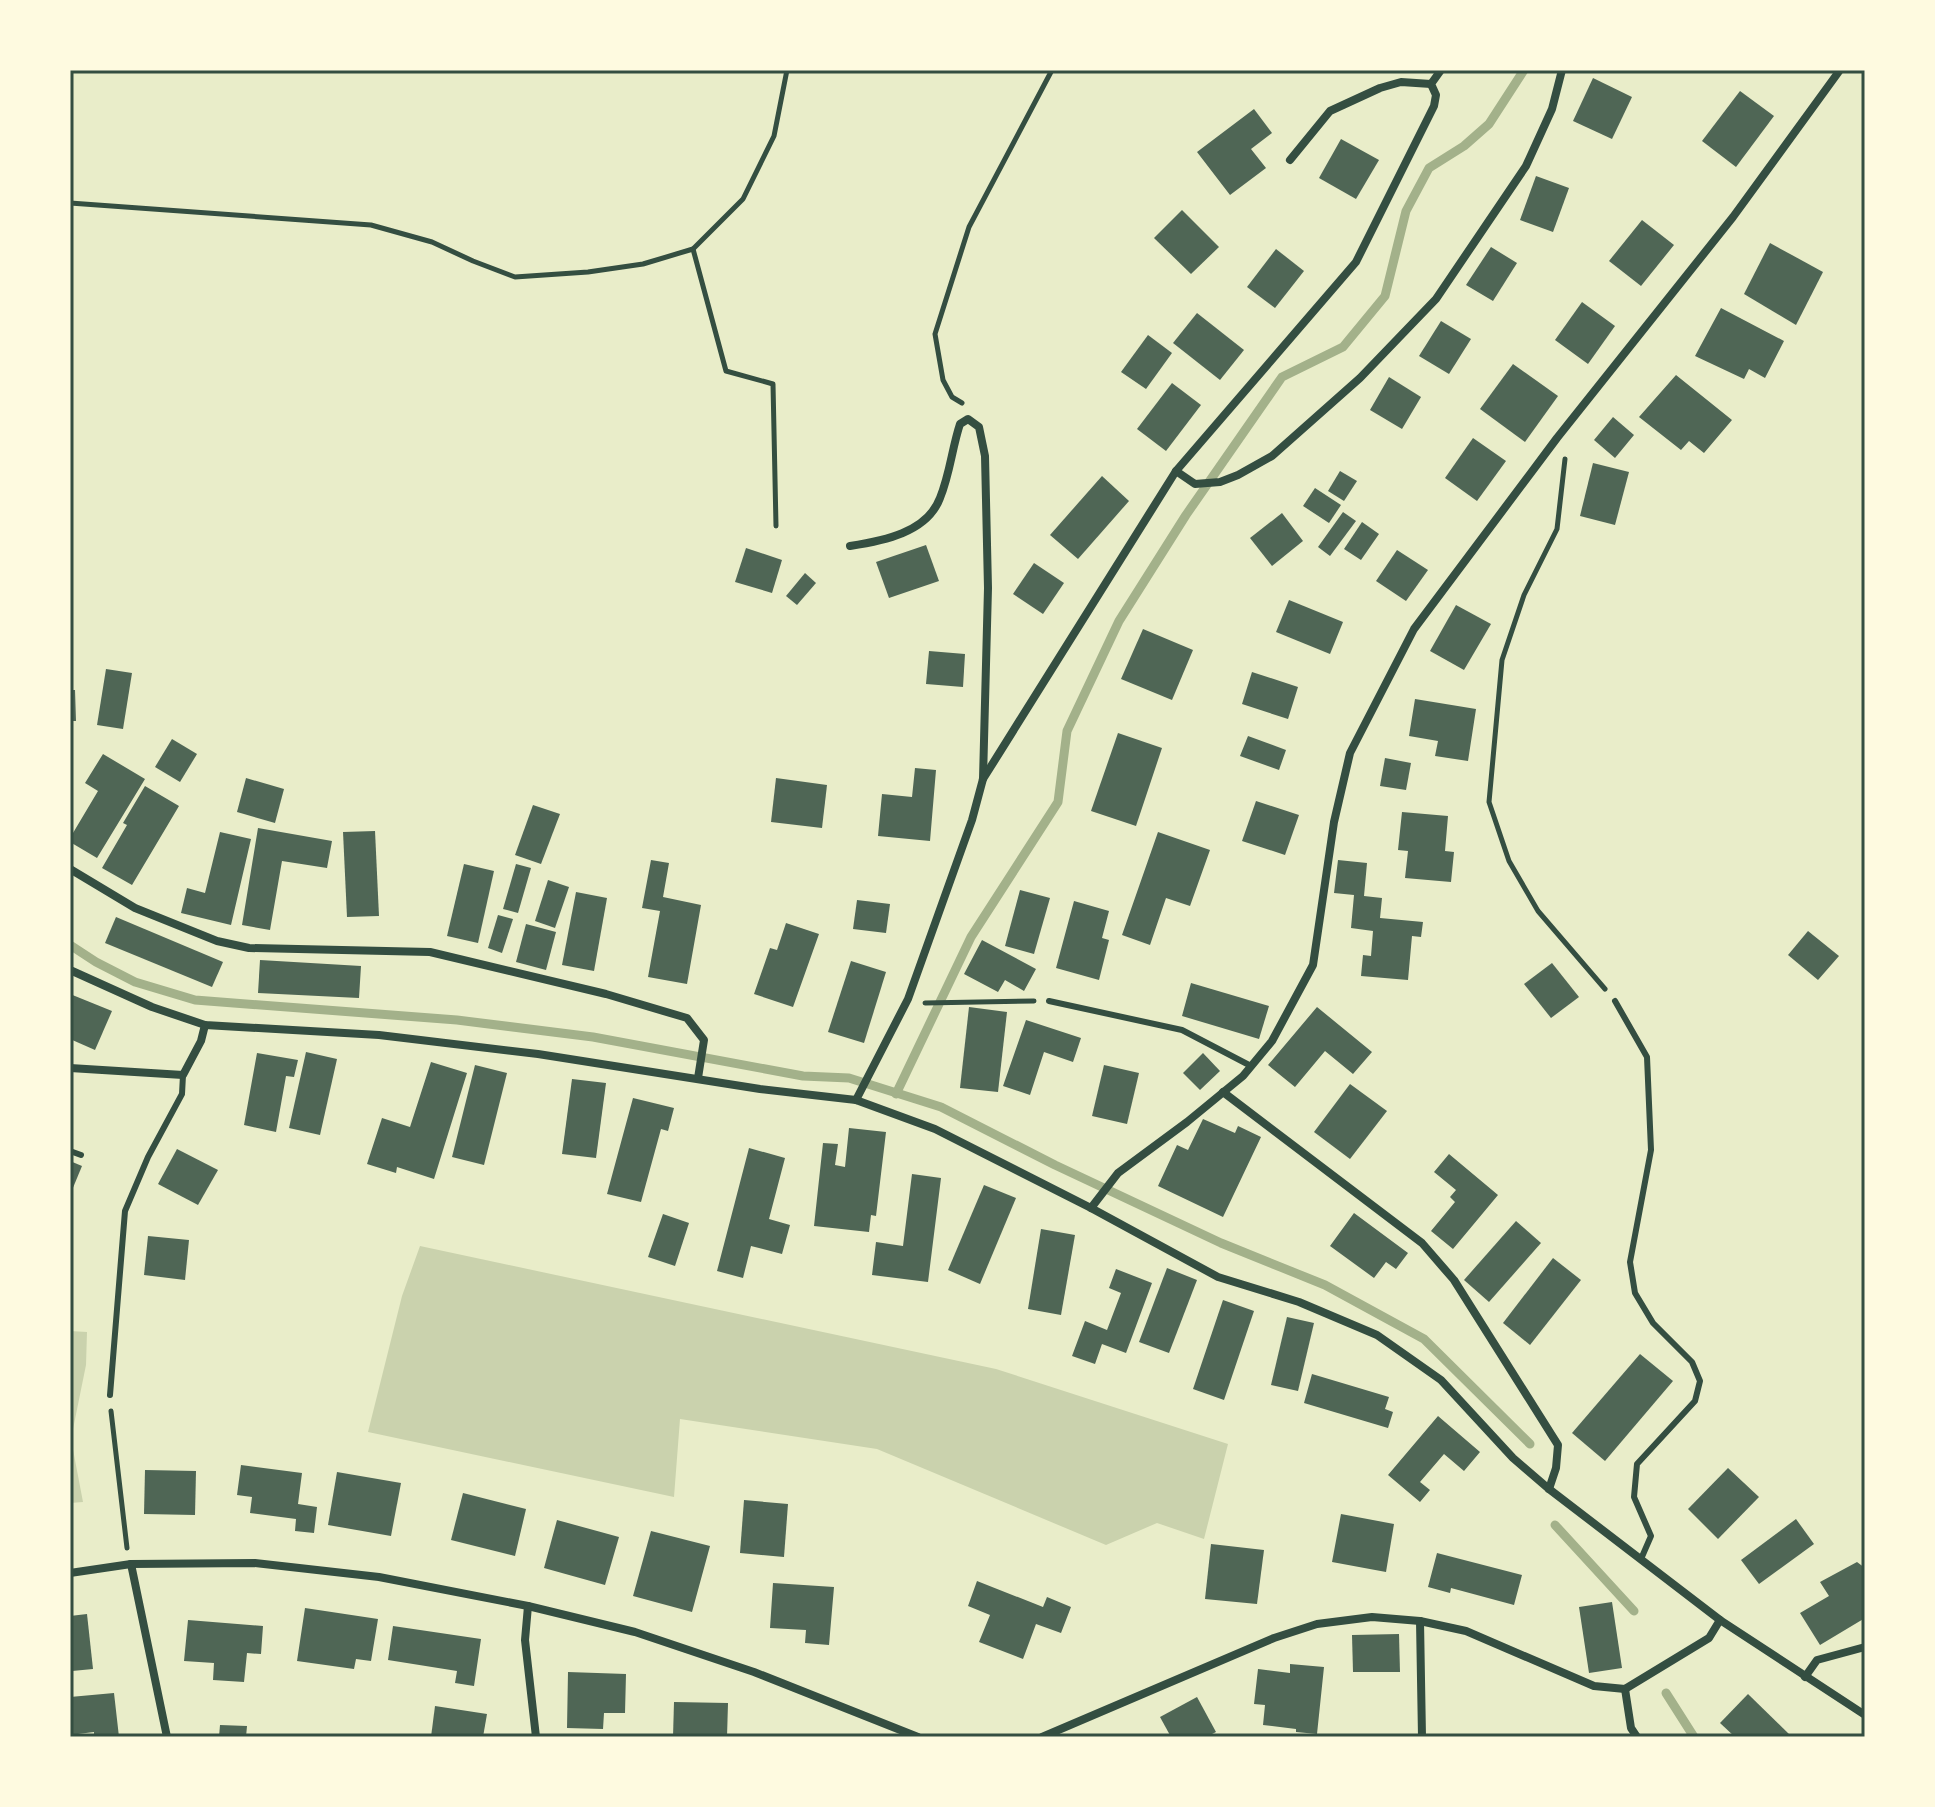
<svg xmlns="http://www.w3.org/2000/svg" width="1935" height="1807" font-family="'Roboto Condensed',sans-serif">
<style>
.green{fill:#cad2ad}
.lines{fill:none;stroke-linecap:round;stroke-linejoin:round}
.stream{stroke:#a3b18a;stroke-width:9}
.building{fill:#4f6655}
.path{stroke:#344e41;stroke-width:5}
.service{stroke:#344e41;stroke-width:6}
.minor{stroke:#344e41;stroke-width:8}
.neatline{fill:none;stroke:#344e41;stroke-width:3}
</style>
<rect width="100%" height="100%" fill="#e9edc9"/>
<!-- green -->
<g class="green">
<polygon points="420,1246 996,1369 1228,1444 1204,1539 1157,1523 1106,1545 877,1449 680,1419 674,1497 368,1432 402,1296"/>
<polygon points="70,1331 87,1332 86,1365 71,1439 83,1502 70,1503"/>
</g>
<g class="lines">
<!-- stream -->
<g class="stream">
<polyline points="70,945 96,962 135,982 195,1000 457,1020 593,1037 803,1076 849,1078 941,1107 1055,1165 1221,1243 1325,1285 1424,1339 1530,1444"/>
<polyline points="896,1094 971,937 1058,802 1067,731 1119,621 1186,515 1282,377 1343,347 1385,296 1406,211 1429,168 1464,146 1489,124 1524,70"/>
<polyline points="1555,1525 1634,1611"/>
<polyline points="1666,1693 1694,1737"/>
</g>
</g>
<!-- building -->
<g class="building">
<polygon points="1593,78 1632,97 1612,139 1573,121"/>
<polygon points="1740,91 1774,116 1736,167 1702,141"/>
<polygon points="1254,109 1272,133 1251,149 1266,168 1230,195 1197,152"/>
<polygon points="1341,139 1379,160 1356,199 1319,178"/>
<polygon points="1536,176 1569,188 1553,232 1520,220"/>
<polygon points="1182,210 1219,247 1191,274 1154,238"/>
<polygon points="1642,220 1674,245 1641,286 1609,261"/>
<polygon points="1770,243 1823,272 1796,325 1744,294"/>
<polygon points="1491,247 1517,263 1493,301 1466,285"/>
<polygon points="1276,249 1304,271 1275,308 1247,287"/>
<polygon points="1582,302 1615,326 1588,364 1555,340"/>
<polygon points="1721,308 1784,341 1765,378 1749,369 1744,379 1695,356"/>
<polygon points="1197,313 1244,350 1220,380 1173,343"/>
<polygon points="1441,321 1471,339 1449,374 1419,356"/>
<polygon points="1148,335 1172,353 1146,389 1121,372"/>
<polygon points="1513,364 1558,396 1525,442 1480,409"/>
<polygon points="1676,375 1732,420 1704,453 1689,441 1681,450 1639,417"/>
<polygon points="1389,377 1421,397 1402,429 1370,410"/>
<polygon points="1172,383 1201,405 1166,451 1137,429"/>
<polygon points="1613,417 1634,435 1615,458 1594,440"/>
<polygon points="1473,438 1506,461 1477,501 1445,478"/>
<polygon points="1593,463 1629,472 1615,525 1580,516"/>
<polygon points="1340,471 1357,481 1344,501 1328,491"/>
<polygon points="1102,476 1129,501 1078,559 1050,535"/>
<polygon points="1315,488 1341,505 1329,523 1303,506"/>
<polygon points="1343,512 1356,521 1330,556 1318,547"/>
<polygon points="1282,513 1303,541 1272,566 1250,538"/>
<polygon points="1362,522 1379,534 1361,560 1344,549"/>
<polygon points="926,545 939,581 889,598 876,562"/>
<polygon points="746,548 782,560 772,593 735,582"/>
<polygon points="1397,550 1428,570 1406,601 1376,581"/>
<polygon points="1034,563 1064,583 1043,614 1013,594"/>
<polygon points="805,573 816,583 797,605 786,596"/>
<polygon points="1289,600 1343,622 1330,654 1276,632"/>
<polygon points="1456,605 1491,624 1464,670 1430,651"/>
<polygon points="1143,629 1193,650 1172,700 1121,679"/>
<polygon points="929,651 965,654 963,687 926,684"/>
<polygon points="106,669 132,673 123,729 97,725"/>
<polygon points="1252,672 1298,687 1288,719 1242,704"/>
<polygon points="70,690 75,690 76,721 70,721"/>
<polygon points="1415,699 1476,709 1468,761 1435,756 1438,741 1409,736"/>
<polygon points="1118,733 1162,748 1136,826 1091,811"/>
<polygon points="1248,736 1286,750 1279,770 1240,756"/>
<polygon points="172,739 197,754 180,782 155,767"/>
<polygon points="103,754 145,779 97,858 70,842 70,838 98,791 85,783"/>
<polygon points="1385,758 1411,763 1406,790 1380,786"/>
<polygon points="915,768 936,770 930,841 878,836 882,794 912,797"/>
<polygon points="246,778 284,789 275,823 237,812"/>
<polygon points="776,778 827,785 822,828 771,822"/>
<polygon points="145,786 179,806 132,885 102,868 127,825 123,823"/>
<polygon points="1256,801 1299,815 1285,855 1242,841"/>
<polygon points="533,805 560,814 541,864 515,855"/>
<polygon points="1402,812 1448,816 1445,851 1454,852 1451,882 1405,878 1408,851 1398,850"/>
<polygon points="258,828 332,841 327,868 282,861 270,930 242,925"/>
<polygon points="375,831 379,916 347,917 343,832"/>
<polygon points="220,832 251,839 231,925 181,913 187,888 205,893"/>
<polygon points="1158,832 1210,850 1190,906 1166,898 1150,945 1122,935"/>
<polygon points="651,860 669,863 663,897 701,905 687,984 648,977 660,911 642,908"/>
<polygon points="1338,860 1367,863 1364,896 1382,898 1380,918 1423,922 1421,937 1412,936 1408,980 1361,976 1363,955 1371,956 1373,931 1351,928 1354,895 1334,893"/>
<polygon points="464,864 494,871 478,943 447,936"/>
<polygon points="516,864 531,868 518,913 503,909"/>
<polygon points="548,880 569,887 555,928 535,921"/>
<polygon points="1020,890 1050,898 1034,954 1005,946"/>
<polygon points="576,892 607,898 594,971 562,965"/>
<polygon points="857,900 890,904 886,933 853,929"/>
<polygon points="1074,901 1109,911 1102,938 1109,940 1099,980 1056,968"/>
<polygon points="498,915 513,919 502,953 488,948"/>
<polygon points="116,917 223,962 212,987 105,943"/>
<polygon points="786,923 819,934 793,1007 754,994 770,948 777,950"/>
<polygon points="526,924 556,932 546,970 516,962"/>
<polygon points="1808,931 1839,956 1818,980 1788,955"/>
<polygon points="982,940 1036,969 1024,991 1005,980 998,992 964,974"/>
<polygon points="260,960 361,966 359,998 258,993"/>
<polygon points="851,961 886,972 864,1043 828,1032"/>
<polygon points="1552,963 1579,997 1551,1018 1524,984"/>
<polygon points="1191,983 1269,1006 1259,1039 1182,1016"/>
<polygon points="70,994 112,1011 95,1050 70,1039"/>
<polygon points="969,1007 1007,1012 998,1092 960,1088"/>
<polygon points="1317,1007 1372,1052 1353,1074 1325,1051 1295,1087 1268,1065"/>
<polygon points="1026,1020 1081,1038 1073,1062 1044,1052 1030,1095 1003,1086"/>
<polygon points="306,1052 337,1059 320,1135 289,1128"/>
<polygon points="257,1053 298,1060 294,1077 286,1076 276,1132 244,1125"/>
<polygon points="1203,1053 1220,1071 1200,1090 1183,1073"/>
<polygon points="431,1062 467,1073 434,1179 397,1167 396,1173 367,1164 382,1118 410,1127"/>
<polygon points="475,1065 507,1073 484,1165 452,1157"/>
<polygon points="1104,1065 1139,1073 1127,1124 1092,1116"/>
<polygon points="572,1079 606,1083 596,1158 562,1154"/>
<polygon points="1350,1084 1387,1111 1350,1159 1314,1132"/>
<polygon points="633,1098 674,1108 668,1131 661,1129 641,1202 607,1194"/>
<polygon points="1203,1119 1235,1133 1238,1126 1261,1137 1223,1217 1158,1186 1177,1145 1188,1150"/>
<polygon points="849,1128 886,1132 876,1216 871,1215 869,1232 814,1226 823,1143 838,1144 835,1165 845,1167"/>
<polygon points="749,1148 785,1158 769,1219 790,1225 782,1254 751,1246 743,1278 717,1271"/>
<polygon points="177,1149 218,1170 198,1205 158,1184"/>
<polygon points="1449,1154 1498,1195 1453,1249 1431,1231 1455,1202 1450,1197 1456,1190 1434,1172"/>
<polygon points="70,1161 82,1166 70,1195"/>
<polygon points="912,1174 941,1178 928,1282 872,1275 876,1242 903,1246"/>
<polygon points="984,1185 1016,1198 980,1284 948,1270"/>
<polygon points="1354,1213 1408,1253 1396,1269 1386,1262 1374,1278 1330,1246"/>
<polygon points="663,1214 689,1223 675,1266 648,1257"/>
<polygon points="1516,1221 1541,1243 1489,1302 1464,1280"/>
<polygon points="1041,1229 1075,1235 1061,1315 1028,1309"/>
<polygon points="148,1236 189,1240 185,1280 144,1275"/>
<polygon points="1553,1258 1581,1280 1530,1345 1503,1323"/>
<polygon points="1167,1268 1197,1280 1169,1353 1139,1342"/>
<polygon points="1116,1269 1152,1283 1126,1353 1102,1344 1095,1364 1072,1356 1085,1321 1107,1330 1121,1293 1109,1288"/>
<polygon points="1223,1300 1254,1311 1224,1400 1193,1389"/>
<polygon points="1287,1317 1314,1323 1298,1391 1271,1385"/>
<polygon points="1640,1354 1673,1381 1605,1461 1572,1433"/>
<polygon points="1312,1374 1389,1397 1385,1409 1393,1412 1388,1428 1304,1403"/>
<polygon points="1438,1416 1480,1452 1464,1471 1444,1454 1420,1482 1430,1490 1420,1502 1388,1475"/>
<polygon points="241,1465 302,1473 298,1504 317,1507 314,1533 295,1531 296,1519 250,1513 252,1497 237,1495"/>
<polygon points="1728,1468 1759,1497 1718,1539 1688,1509"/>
<polygon points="145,1470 196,1471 195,1515 144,1514"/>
<polygon points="337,1472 401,1483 391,1536 328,1525"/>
<polygon points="463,1493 526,1509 515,1556 451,1540"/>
<polygon points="744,1500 788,1504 784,1557 740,1553"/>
<polygon points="1341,1514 1394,1524 1386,1572 1332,1562"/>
<polygon points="1796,1519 1814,1544 1759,1584 1741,1560"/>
<polygon points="557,1520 619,1537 605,1585 544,1568"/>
<polygon points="651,1531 710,1546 692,1612 633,1596"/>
<polygon points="1211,1544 1264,1550 1257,1604 1205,1599"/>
<polygon points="1437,1553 1522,1575 1514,1605 1451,1588 1450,1593 1428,1587"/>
<polygon points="1857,1562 1865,1568 1865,1618 1820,1645 1800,1613 1829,1596 1820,1582"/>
<polygon points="977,1581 1043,1607 1047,1597 1071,1607 1061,1633 1036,1624 1023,1659 979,1642 990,1615 968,1606"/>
<polygon points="773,1583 834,1587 829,1645 805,1643 806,1630 770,1628"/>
<polygon points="1612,1602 1622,1668 1589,1673 1579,1607"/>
<polygon points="305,1608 378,1619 371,1661 356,1659 354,1669 297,1661"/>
<polygon points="87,1614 93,1669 72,1671 70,1616"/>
<polygon points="188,1620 263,1626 261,1654 247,1653 244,1682 213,1680 214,1663 184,1661"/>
<polygon points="393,1626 481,1639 474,1686 455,1683 457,1671 388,1660"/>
<polygon points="1399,1634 1400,1672 1353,1672 1352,1635"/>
<polygon points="1290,1664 1324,1667 1317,1734 1296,1732 1296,1729 1263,1725 1265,1705 1254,1704 1258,1669 1290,1673"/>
<polygon points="568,1672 626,1674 625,1713 604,1713 603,1729 567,1728"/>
<polygon points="114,1693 119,1737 94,1737 94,1732 70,1735 70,1697"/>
<polygon points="1748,1694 1792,1737 1735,1737 1720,1723"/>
<polygon points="1197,1697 1216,1732 1206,1737 1171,1737 1160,1717"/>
<polygon points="674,1702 728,1703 727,1737 673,1737"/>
<polygon points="435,1706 487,1714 483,1737 431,1737"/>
<polygon points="220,1725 247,1726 246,1737 219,1737"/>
</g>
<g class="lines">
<!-- path -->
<g class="path">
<polyline points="70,203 371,225 432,242 473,261 515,277 588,272 643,264 693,249 743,199 774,136 787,70"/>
<polyline points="693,249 726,371 773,384 776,526"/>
<polyline points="962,403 952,397 943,380 935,334 969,227 1052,70"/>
<polyline points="1565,459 1557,529 1524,595 1502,660 1489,802 1509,861 1538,911 1605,989"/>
<polyline points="925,1003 1034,1001"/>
<polyline points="111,1411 127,1548"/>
</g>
<!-- service -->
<g class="service">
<polyline points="1049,1001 1182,1030 1251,1066"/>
<polyline points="1615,1001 1647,1057 1651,1150 1630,1262 1635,1293 1653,1323 1692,1362 1700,1381 1695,1401 1637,1464 1634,1497 1651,1536 1641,1559"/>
<polyline points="70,1151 81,1155"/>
<polyline points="110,1395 125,1211 148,1157 182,1094 183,1075"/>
</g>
<!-- minor -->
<g class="minor">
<polyline points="1290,160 1330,111 1380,88 1401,82 1431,84"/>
<polyline points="1176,471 1195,484 1220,482 1238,475 1272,456 1360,378 1436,299 1526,166 1552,109 1562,70"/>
<path d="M850 546C882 541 927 533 940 498 950 474 952 448 960 424L968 419 979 427 985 456 988 588 983 779 972 820 908 999 856 1100"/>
<polyline points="983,779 1176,471 1356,262 1434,106 1436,95 1431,84 1441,70"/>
<polyline points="70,869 135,908 217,941 249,948 430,952 606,994 687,1018 704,1040 698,1078"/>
<polyline points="70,970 152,1007 205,1025 379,1035 538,1054 760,1089 856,1100 935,1129 1091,1208 1218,1277 1299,1302 1377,1335 1441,1380 1513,1458 1549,1489 1720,1620 1865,1715"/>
<polyline points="70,1068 183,1075 201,1041 205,1025"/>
<polyline points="1223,1092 1422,1243 1454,1280 1558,1445 1556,1468 1549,1489"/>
<polyline points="1091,1208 1118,1173 1187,1122 1243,1076 1272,1041 1313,965 1334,822 1350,753 1414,629 1557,438 1733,217 1840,70"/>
<polyline points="131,1564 167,1737"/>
<polyline points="70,1573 131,1564 255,1563 379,1577 528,1606 635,1632 754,1672 918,1737"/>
<polyline points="528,1606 525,1640 536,1737"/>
<polyline points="1420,1621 1422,1737"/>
<polyline points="1805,1677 1817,1660 1865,1647"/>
<polyline points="1625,1689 1631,1728 1637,1737"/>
<polyline points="1042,1737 1274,1638 1317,1624 1372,1617 1420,1621 1466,1631 1594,1686 1625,1689 1709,1638 1720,1620"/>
</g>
</g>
<!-- border -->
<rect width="1935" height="1807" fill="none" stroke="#fefae0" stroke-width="144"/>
<rect x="72" y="72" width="1791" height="1663" class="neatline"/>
</svg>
